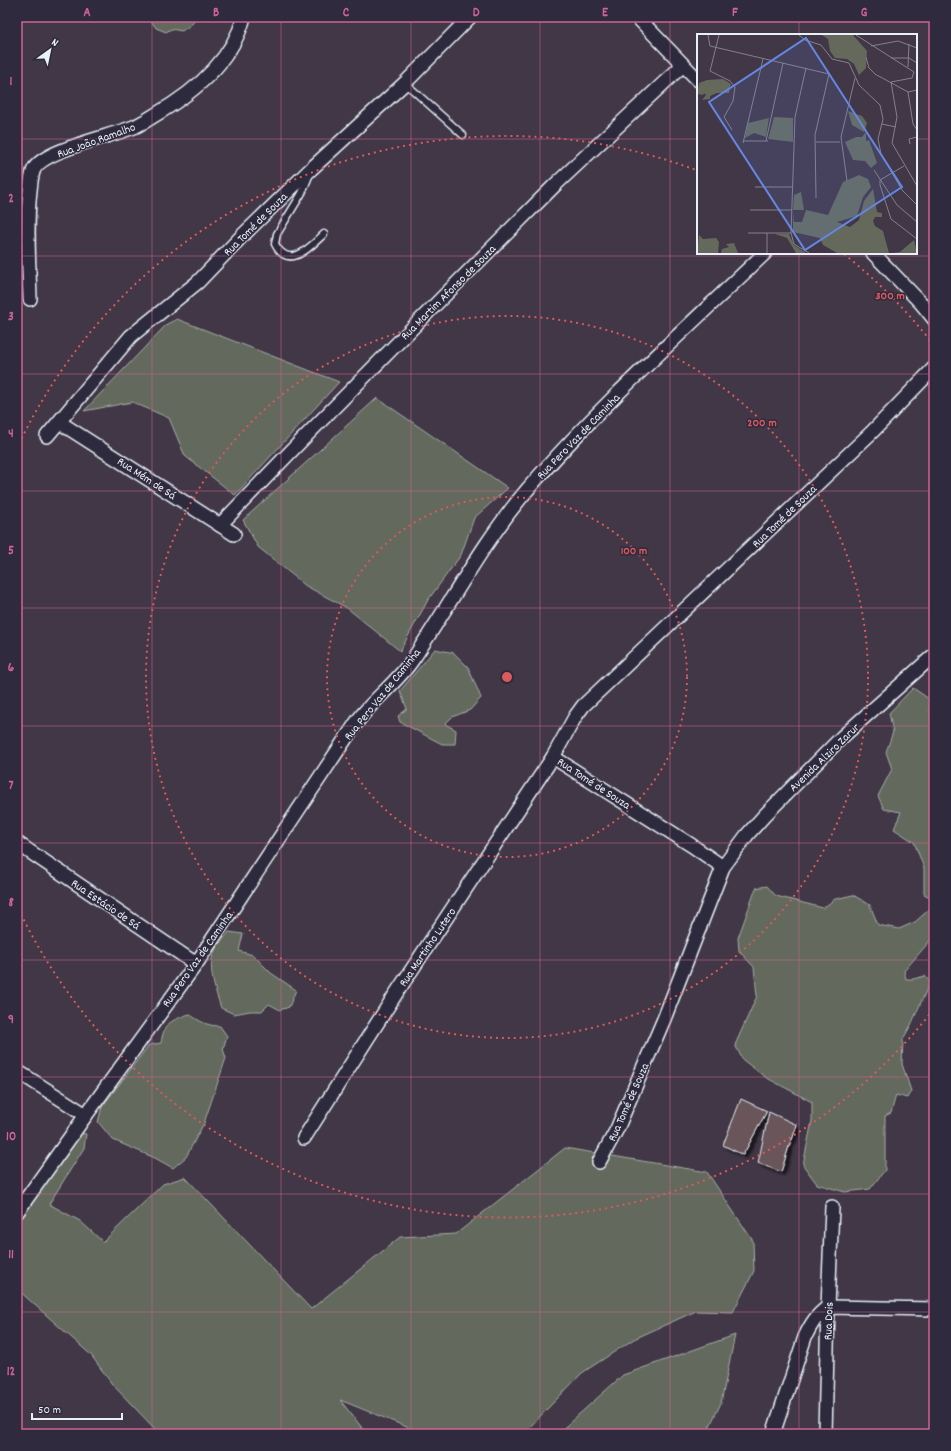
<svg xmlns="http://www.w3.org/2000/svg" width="951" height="1451" font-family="Dekko,sans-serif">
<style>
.green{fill:#64695b;stroke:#a6adaa}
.building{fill:#6b555a;stroke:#e8f1f8;filter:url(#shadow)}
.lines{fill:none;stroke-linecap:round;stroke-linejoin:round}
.lane-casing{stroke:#e8f1f8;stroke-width:9}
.street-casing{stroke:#e8f1f8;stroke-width:16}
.lane{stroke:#2f2a3d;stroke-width:6}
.street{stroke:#2f2a3d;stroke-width:13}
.grid{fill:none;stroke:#cf6492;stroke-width:1;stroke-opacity:0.55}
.ring{fill:none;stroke:#da5a5c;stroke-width:2;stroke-dasharray:2 4}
.labels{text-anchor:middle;stroke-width:3;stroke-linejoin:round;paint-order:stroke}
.street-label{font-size:12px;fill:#e8f1f8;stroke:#2f2a3d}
.inset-road{fill:none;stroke:#84818d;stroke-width:1}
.view{fill:#6487e3;fill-opacity:0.15;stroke:#6487e3;stroke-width:2}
.inset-edge{fill:none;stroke:#e8f1f8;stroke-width:2}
.centre{fill:#da5a5c;stroke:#2f2a3d;stroke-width:2}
.ring-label{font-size:12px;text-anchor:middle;font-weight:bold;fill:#da5a5c;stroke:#2f2a3d;stroke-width:3;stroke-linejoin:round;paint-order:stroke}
.neatline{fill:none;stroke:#cf6492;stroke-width:1.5}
.grid-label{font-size:13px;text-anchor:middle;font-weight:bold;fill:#cf6492}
</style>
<defs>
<filter id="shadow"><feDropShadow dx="3.5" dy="3.5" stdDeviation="1" flood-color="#0009"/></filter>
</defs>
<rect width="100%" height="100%" fill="#413746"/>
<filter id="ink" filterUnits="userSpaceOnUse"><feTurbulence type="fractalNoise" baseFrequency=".025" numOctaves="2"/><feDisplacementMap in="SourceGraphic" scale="8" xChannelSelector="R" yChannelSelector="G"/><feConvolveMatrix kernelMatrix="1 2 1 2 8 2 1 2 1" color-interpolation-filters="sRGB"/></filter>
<g filter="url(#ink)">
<!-- green -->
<g class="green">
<polygon points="148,17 195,17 193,23 182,31 171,29 166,32 156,28"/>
<polygon points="177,319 339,382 235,495 185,456 169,418 132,402 84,411 167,324"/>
<polygon points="377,398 508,488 474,518 461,555 428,600 400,651 347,608 306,586 258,547 243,520"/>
<polygon points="435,649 454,653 468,667 481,698 470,710 452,717 445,724 456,730 455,744 442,744 400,722 398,716 407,709 400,691"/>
<polygon points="913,688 929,699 931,721 934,723 934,899 924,894 924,868 914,842 894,829 901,812 884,809 878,796 892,769 886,752 893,732 889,713"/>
<polygon points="767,886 776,896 823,908 835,899 853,895 870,905 878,925 899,929 915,922 932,907 934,908 934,936 904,971 906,979 913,979 925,976 930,982 911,1025 903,1039 902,1064 911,1091 907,1098 896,1095 891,1113 885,1116 885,1170 870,1189 845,1192 817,1184 803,1165 812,1121 812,1102 765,1077 743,1060 735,1045 757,996 754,967 739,951 738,938 756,888"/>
<path d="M229 932 243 934 239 951 253 955 271 973 296 990 289 1007 280 1010 269 1004 262 1011H250L234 1014 221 1008C216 992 207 969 214 952 217 945 225 938 229 932Z"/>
<path d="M189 1014C199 1021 207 1026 220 1026L227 1036 223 1049 226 1058 204 1123 186 1157 173 1168 155 1158 113 1140 98 1122 102 1107 149 1045 161 1043C164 1022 171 1021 189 1014Z"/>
<polygon points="80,1133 86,1134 84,1148 49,1204 80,1221 103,1242 163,1184 185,1177 311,1309 400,1237 456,1234 565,1148 707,1172 753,1241 754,1271 733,1312 696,1311 634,1339 582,1373 523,1434 424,1434 340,1400 367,1434 157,1434 157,1431 112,1384 91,1355 17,1289 17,1225"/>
<polygon points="735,1335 721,1403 706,1434 557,1434 623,1375"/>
</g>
<!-- building -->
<g class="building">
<polygon points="741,1099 767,1111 743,1155 723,1145"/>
<polygon points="769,1112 797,1125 792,1140 791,1140 781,1172 758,1163"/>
</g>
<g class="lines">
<defs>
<g id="lane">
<polyline points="405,83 463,135"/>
<path d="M309 176 302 193 277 234 275 244C289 271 310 247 324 234"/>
</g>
<g id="street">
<polyline points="637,17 698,80"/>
<polyline points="873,253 921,303 934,319"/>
<path d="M30 299C29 263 26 226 30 190 31 183 31 176 34 169 45 149 114 136 136 126 142 123 149 119 155 115 193 93 232 62 244 17"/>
<polyline points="59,422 234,534"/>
<polyline points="47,436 131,336 198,282 242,236 311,169 405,83 470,17"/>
<polyline points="220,525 299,443 441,299 555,185 683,65"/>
<polyline points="553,757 691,845 723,867"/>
<polyline points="17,843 196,964"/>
<polyline points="17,1071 86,1115"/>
<polyline points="304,1138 397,992 553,757 575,717 583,706 872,432 934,368"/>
<polyline points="599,1162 617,1129 664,1019 723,867 747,835 764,816 842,737 934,655"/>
<path d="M17 1212 86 1115 196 964 346 738C352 730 357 721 363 714 379 695 399 680 413 659 451 603 483 542 527 490 600 405 685 330 765 253"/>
<path d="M773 1434 805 1337C811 1324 816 1316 828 1307L934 1309"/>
<polyline points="825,1434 828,1307 832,1207"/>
</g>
</defs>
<!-- lane casing -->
<use href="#lane" class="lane-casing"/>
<!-- street casing -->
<use href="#street" class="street-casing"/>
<!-- lane -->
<use href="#lane" class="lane"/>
<!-- street -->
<use href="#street" class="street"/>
</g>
</g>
<!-- grid -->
<path class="grid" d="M152 17V1434M281 17V1434M411 17V1434M540 17V1434M670 17V1434M799 17V35M17 139H698M916 139H934M799 253V1434M17 256H934M17 374H934M17 491H934M17 608H934M17 726H934M17 843H934M17 960H934M17 1077H934M17 1194H934M17 1312H934"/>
<!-- distance rings -->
<g class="ring">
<circle cx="507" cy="677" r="180"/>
<circle cx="507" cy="677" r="361"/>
<path d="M933 1010A541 541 0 0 1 19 910M19 444A541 541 0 0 1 696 170M844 254A541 541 0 0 1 933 344"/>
</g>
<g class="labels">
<!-- street labels -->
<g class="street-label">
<text transform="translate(96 140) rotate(-20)" y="4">Rua João Ramalho</text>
<text transform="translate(255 224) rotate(-45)" y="4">Rua Tomé de Souza</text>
<text transform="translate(448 292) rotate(-45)" y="4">Rua Martim Afonso de Souza</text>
<text transform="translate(578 436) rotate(-46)" y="4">Rua Pero Vaz de Caminha</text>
<text transform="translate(147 478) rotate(33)" y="4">Rua Mém de Sá</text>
<text transform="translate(784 516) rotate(-44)" y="4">Rua Tomé de Souza</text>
<text transform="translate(382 694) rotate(-51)" y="4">Rua Pero Vaz de Caminha</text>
<text transform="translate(824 757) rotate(-44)" y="4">Avenida Alziro Zarur</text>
<text transform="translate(594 783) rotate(33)" y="4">Rua Tomé de Souza</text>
<text transform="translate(106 904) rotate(34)" y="4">Rua Estácio de Sá</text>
<text transform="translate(427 947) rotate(-56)" y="4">Rua Martinho Lutero</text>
<text transform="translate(197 959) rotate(-55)" y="4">Rua Pero Vaz de Caminha</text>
<text transform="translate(628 1102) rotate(-66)" y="4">Rua Tomé de Souza</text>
<text transform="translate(828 1321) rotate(-88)" y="4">Rua Dois</text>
</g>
</g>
<!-- overview -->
<g transform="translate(697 34)">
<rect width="220" height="220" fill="#413746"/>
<path d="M125 1H156L170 17 169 34 162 41 157 30 150 25 138 24 133 17 131 5ZM26 45 34 50 32 59H20L13 62V65L5 66 9 61 7 59 6 61 0 60 2 49 10 46ZM151 77 165 82 170 89 167 98 155 91ZM77 83 96 84V108L71 105ZM72 84 69 103 57 99 48 104 51 89ZM169 98V107L172 106 180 129 174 134 168 127 156 126 148 108 159 103H165ZM162 141 171 145 174 153 166 163 160 182 140 188 153 193 162 186 167 167 176 155 180 178 185 179V183H178L176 187 178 192 186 197 192 219H140L126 211 123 204 96 198V178L97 188H105L109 176 131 181 146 148ZM104 158 107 176H96L97 161ZM78 200H92L97 211 109 219H99L90 204ZM2 201 6 205 19 204 22 208 21 219H0ZM217 206 220 219H195L203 218ZM37 209 41 219H24L25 215 32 213 29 210Z" fill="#64695b"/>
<path class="inset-road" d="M11 1 13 12 132 40 118 101 119 164M22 1 13 37 33 47 38 53 36 67 27 83 35 96M102 1 108 6 124 11 135 25 152 29 162 51 183 71 186 85 181 105 184 120 205 156 220 171M159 1 217 38 215 44 194 48M174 12 201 7 220 14M169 23 172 34 178 40 211 58 220 56M194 24H212L220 29M211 33 212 10M109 34 98 83 94 199 97 210 112 219M194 48 200 83 195 109 220 152M211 58 216 90 220 96M185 90 199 93M46 107H71M69 107 86 29M119 108H143M46 109 66 25M213 110 212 105 220 103M207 132 183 146V151L194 185 220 205M177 136 200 171 220 188M150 147 144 103 158 44M58 153H96M53 176H95M51 199H94M70 219V199"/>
<path class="view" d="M109 4 205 153 108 216 12 68Z"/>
<rect width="220" height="220" class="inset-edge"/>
</g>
<circle cx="507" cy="677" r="6" class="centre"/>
<g class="ring-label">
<text x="890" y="299">300 m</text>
<text x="762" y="426">200 m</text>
<text x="634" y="554">100 m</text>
</g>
<!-- margin -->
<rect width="951" height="1451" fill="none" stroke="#2f2a3d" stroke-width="44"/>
<!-- north arrow -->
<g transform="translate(50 50) rotate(33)" stroke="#2f2a3d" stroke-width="3" paint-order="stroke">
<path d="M0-3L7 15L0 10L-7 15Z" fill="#e8f1f8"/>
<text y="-6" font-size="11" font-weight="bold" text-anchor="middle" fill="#e8f1f8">N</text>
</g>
<!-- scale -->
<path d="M32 1413v6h90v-6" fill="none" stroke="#e8f1f8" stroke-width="2"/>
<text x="38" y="1413" font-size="12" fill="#e8f1f8" stroke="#2f2a3d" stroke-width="3" paint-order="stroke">50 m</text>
<rect x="22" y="22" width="907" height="1407" class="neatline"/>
<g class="grid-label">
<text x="87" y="16">A</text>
<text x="216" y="16">B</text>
<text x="346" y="16">C</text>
<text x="476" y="16">D</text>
<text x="605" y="16">E</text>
<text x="735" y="16">F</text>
<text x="864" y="16">G</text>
<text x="11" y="85">1</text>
<text x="11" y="202">2</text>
<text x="11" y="320">3</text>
<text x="11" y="437">4</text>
<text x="11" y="554">5</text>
<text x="11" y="671">6</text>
<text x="11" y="789">7</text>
<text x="11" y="906">8</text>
<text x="11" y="1023">9</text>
<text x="11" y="1140">10</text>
<text x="11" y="1258">11</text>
<text x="11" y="1375">12</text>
</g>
</svg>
